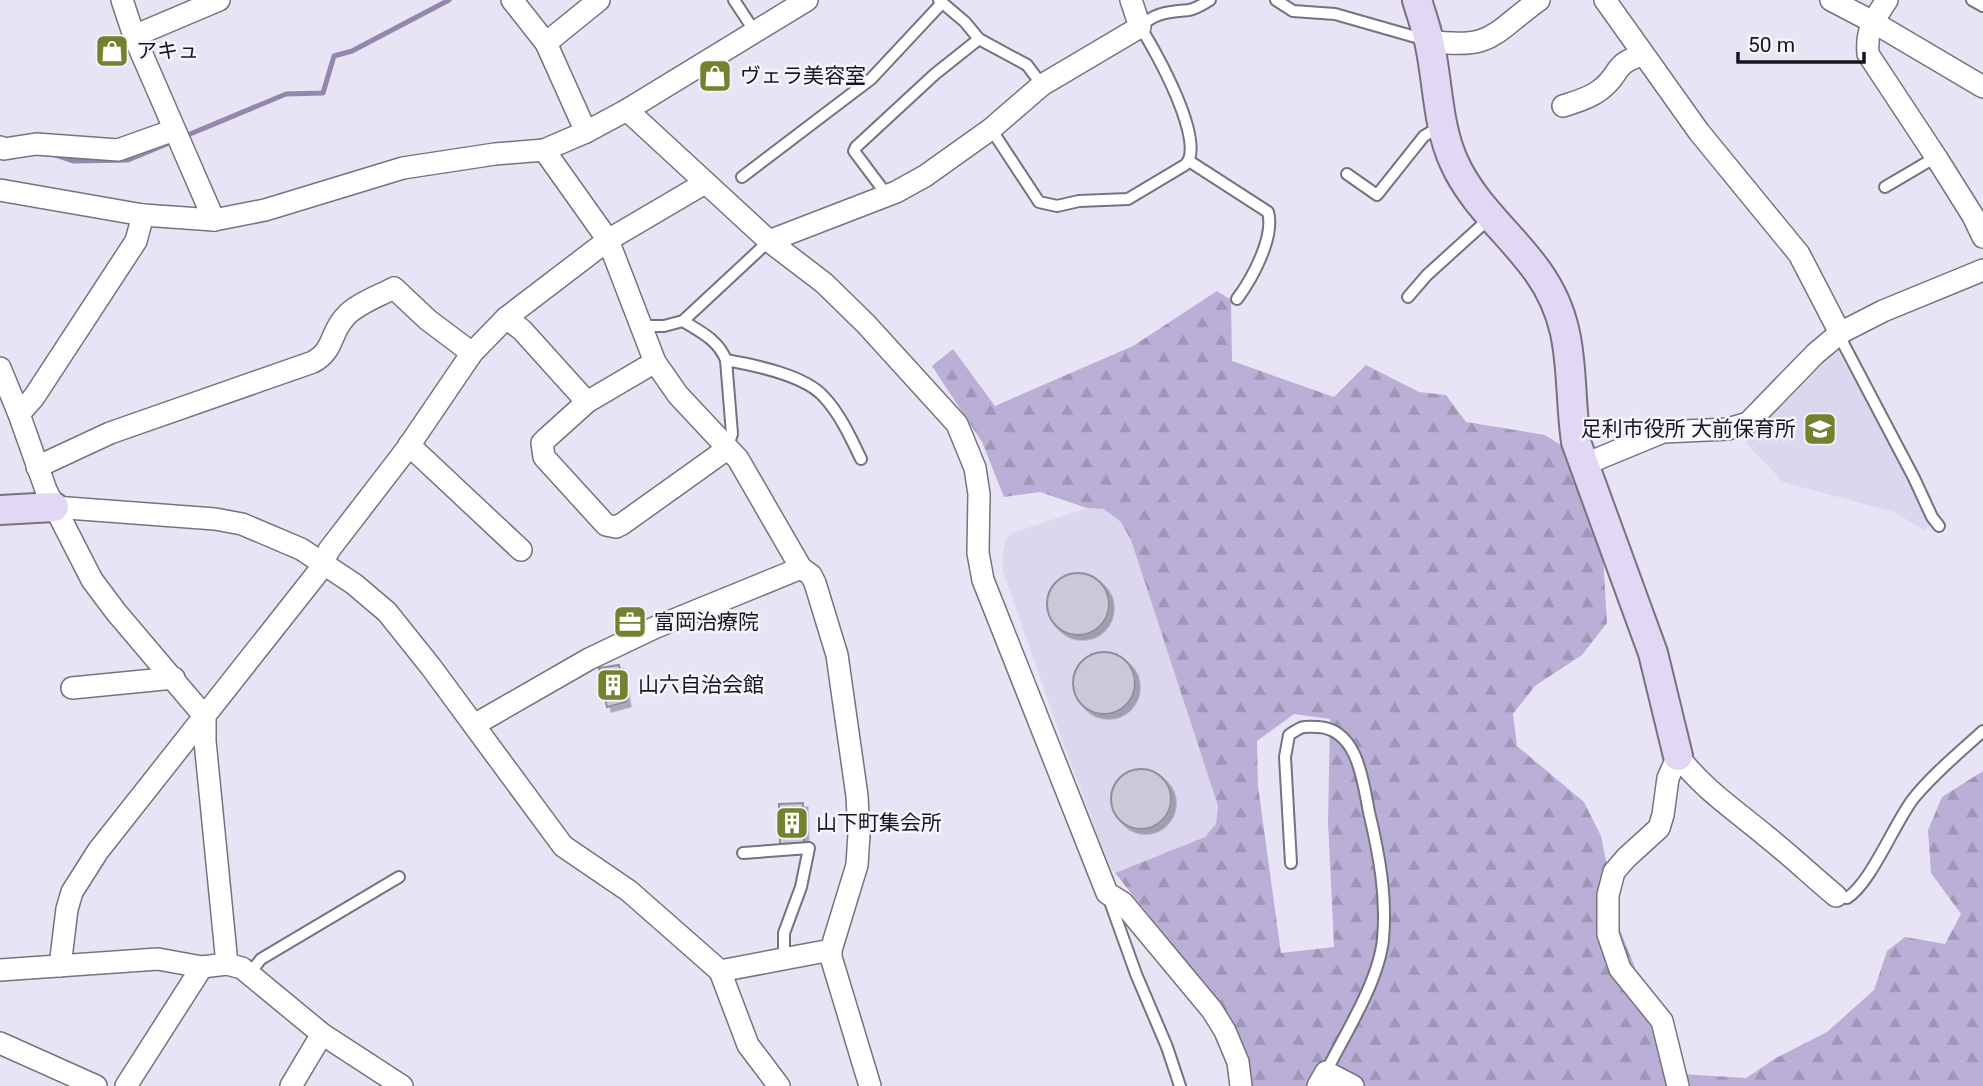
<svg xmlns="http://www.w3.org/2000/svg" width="1983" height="1086" font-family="Roboto,'Noto Sans JP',sans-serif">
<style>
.built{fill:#dcd6ee}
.forest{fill:url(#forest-firs);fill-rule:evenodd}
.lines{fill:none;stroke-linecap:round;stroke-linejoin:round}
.stream{stroke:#9287ad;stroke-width:5}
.building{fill:#ccc8d8;stroke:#918d9c;stroke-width:2;filter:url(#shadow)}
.lane-casing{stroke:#767281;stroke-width:14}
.street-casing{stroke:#767281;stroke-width:24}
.secondary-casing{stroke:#767281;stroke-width:32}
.lane{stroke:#fff;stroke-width:10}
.street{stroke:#fff;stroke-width:21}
.secondary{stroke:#e2d8f5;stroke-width:28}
.labels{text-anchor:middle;stroke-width:5;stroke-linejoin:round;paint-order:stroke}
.poi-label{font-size:21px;fill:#17151b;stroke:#f5f3fd;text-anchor:start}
</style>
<defs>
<pattern id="forest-firs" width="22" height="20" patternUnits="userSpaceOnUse" patternTransform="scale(1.75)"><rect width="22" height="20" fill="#baafd6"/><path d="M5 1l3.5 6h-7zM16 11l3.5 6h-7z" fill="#9f96b7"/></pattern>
<filter id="shadow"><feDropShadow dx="4.5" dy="4.5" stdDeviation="0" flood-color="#0004"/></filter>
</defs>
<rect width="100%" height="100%" fill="#e9e4f5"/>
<!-- built -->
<g class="built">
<polygon points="1837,350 1917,490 1931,524 1924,530 1894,512 1783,482 1745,442"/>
<polygon points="1087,508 1104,509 1121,522 1131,540 1218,806 1216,824 1205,837 1115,873 1110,867 1063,743 1003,571 1003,552 1006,540 1012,533"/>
</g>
<!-- forest -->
<path class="forest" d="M1217 291 1231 300 1232 361 1334 397 1366 365 1419 392 1446 395 1466 422 1545 435 1564 447 1603 557 1607 623 1582 655 1535 686 1513 714 1517 746 1584 802 1601 836 1620 930 1634 965 1652 1030 1682 1074 1746 1078 1776 1058 1827 1032 1874 990 1887 951 1905 937 1945 944 1961 914 1931 873 1928 830 1942 797 1983 771V1086H1249L1188 964 1115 873 1205 837 1216 824 1218 806 1131 540 1121 522 1104 509 1087 508 1040 492 1004 497 982 442 932 366 953 349 995 406 1133 346ZM1294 714 1330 719 1328 822 1334 947 1281 953 1258 786 1257 741Z"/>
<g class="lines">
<!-- stream -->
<g class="stream">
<polyline points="183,137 286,94 323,93 334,56 352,51 449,0"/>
<polyline points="52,154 73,161 128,160 174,141"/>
</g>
</g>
<!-- building -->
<g class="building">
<circle cx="1078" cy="604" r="31"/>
<circle cx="1104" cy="683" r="31"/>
<polygon points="619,665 626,702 607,707 599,668"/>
<circle cx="1141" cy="799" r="30"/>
<polygon points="803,803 804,843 780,844 779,804"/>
</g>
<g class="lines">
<defs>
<g id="lane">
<polyline points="734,0 755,32"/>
<polyline points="939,0 965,22 979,39 1027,65 1042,85"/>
<polyline points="1276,0 1293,11 1335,14 1426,40"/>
<polyline points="1972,0 1983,6"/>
<path d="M991 129 1039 202 1057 206 1079 201 1128 199 1185 165C1208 145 1155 49 1140 27 1155 12 1169 12 1189 10 1196 9 1203 4 1210 0"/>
<path d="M1189 161 1268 212C1275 237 1252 279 1237 299"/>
<polyline points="1347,174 1377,195 1424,136 1441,126"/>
<polyline points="742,177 871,79 942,3"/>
<polyline points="1885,187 1936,157"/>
<polyline points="887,195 854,151 856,147 935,74 979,39"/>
<polyline points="1408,297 1427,275 1491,217"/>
<path d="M683 321C701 332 718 340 726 360L732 434 727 449"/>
<polyline points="643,326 664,326 683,321 769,241"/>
<polyline points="1840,333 1844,345 1914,478 1932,517 1939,526"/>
<path d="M726 360C754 365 805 375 824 397 840 414 851 438 861 459"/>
<polyline points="743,853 809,848 801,887 784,933 784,958"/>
<path d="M1291 863 1285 757 1289 735C1302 726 1303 726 1318 727 1358 729 1363 782 1369 812 1379 854 1387 896 1383 939 1379 981 1345 1034 1326 1072"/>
<polyline points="1108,896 1136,974 1167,1047 1180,1086"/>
<path d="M1836 896 1847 898C1871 883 1894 824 1913 799 1933 774 1959 753 1983 731"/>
<polyline points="250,973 261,959 399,877"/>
</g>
<g id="street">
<polyline points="122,0 134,36 214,220"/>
<polyline points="512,0 546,43 586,132"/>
<polyline points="1605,0 1699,132 1799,254 1840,333"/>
<polyline points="1831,0 1873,22 1983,87"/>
<path d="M1887 0C1874 20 1866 29 1868 54L1936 157 1973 216 1983 237"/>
<polyline points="134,36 219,0"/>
<path d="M1429 41C1493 50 1492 34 1539 0"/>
<polyline points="546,43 599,0"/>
<path d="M1563 106C1575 102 1590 98 1600 90 1622 74 1611 64 1643 55"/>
<polyline points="627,110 769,241 824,283 866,324 957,424 975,468 979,494 978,553 983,580 1107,893 1123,903 1212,1010 1225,1031 1238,1062 1241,1086"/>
<polyline points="0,147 4,149 36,144 118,150 174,130"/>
<polyline points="544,150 608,240 655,362 678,395 738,459 801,568 811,575 815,583 837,655 857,796 859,834 857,865 831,950 831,957 870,1086"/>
<polyline points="0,190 143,215 214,220 265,210 403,168 495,154 544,150 586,132 627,110 807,0"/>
<polyline points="143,215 136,241 34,397 19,414 46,490 92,580 116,612 205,717 205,741 227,964"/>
<polyline points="769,241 896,192 925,176 991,129 1042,85 1140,27 1131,0"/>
<polyline points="506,318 522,330 587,402"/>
<polyline points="655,362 587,402 547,438 542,443 544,457 606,525 616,527 622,524 727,449"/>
<polyline points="0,368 19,414"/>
<polyline points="409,445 521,550"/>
<polyline points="1583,465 1663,432 1728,429 1748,423 1815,354 1840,333 1883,311 1983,270"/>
<path d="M37 467 110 433 313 362C334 351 330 333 345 317 356 304 379 296 394 288L428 320 472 353"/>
<polyline points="54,507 215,519 242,524 301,549 354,584 387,612 431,667 563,846 629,891 720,971 748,1045 779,1086"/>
<polyline points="72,688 174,678"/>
<polyline points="474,725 589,659 654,628 801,568"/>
<polyline points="60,966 67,909 72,892 98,851 319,571 329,550 406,450 472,353 506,318 608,240 705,183"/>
<polyline points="0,970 158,959 202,967 227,964 242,968 322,1034 402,1086"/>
<polyline points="720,971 831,950"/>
<polyline points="0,1043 96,1086"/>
<polyline points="126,1086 202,967"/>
<polyline points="291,1086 322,1034"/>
<polyline points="1318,1086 1326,1072 1353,1086"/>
<path d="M1678 1086 1662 1021 1620 969 1608 934V895L1614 872 1626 858 1659 828 1663 815 1668 778 1678 756C1703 789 1735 810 1766 836 1790 855 1812 876 1836 896"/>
</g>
<g id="secondary">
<path d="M1417 0C1421 14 1426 27 1429 41 1438 80 1437 125 1454 162 1473 205 1512 235 1538 272 1578 328 1567 379 1576 442L1653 653 1678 756"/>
<polyline points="0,510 54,507"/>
</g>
</defs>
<!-- lane casing -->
<use href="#lane" class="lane-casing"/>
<!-- street casing -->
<use href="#street" class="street-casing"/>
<!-- secondary casing -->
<use href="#secondary" class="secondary-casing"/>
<!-- lane -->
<use href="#lane" class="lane"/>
<!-- street -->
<use href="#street" class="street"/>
<!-- secondary -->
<use href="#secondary" class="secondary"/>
</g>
<!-- icons -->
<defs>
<symbol id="shop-square" viewBox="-11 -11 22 22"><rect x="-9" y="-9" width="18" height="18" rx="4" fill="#74812f" stroke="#f5f3fd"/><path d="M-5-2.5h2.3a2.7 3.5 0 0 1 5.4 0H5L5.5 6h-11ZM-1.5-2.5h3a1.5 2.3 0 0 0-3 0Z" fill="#fff"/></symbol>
<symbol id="school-square" viewBox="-11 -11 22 22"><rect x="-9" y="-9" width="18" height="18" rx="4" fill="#74812f" stroke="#f5f3fd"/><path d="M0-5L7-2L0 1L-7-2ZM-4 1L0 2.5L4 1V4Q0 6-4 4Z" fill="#fff"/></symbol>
<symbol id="office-square" viewBox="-11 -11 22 22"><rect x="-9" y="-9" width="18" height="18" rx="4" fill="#74812f" stroke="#f5f3fd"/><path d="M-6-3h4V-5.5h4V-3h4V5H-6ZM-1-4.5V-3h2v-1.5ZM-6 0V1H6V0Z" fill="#fff"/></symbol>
<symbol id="building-square" viewBox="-11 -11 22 22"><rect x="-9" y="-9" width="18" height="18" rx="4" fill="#74812f" stroke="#f5f3fd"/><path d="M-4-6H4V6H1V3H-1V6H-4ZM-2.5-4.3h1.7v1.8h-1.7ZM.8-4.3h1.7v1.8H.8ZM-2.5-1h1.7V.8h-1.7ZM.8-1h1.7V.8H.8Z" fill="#fff"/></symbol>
</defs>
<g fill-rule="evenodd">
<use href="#shop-square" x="93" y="32" width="38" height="38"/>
<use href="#shop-square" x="696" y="57" width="38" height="38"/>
<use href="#school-square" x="1801" y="410" width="38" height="38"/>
<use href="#office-square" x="611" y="603" width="38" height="38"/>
<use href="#building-square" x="594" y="666" width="38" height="38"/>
<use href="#building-square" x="773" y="804" width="38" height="38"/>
</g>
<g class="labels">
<!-- poi labels -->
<g class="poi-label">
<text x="136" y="58">アキュ</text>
<text x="740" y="83">ヴェラ美容室</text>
<text x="1796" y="436" text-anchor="end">足利市役所 大前保育所</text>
<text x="654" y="629">富岡治療院</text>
<text x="638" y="692">山六自治会館</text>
<text x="816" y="830">山下町集会所</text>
</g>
</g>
<!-- scale -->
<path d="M1738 52v10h126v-10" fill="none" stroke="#17151b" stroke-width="3.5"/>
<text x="1748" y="52" font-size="21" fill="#17151b" stroke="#f5f3fd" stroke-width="5" paint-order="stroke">50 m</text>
</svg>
